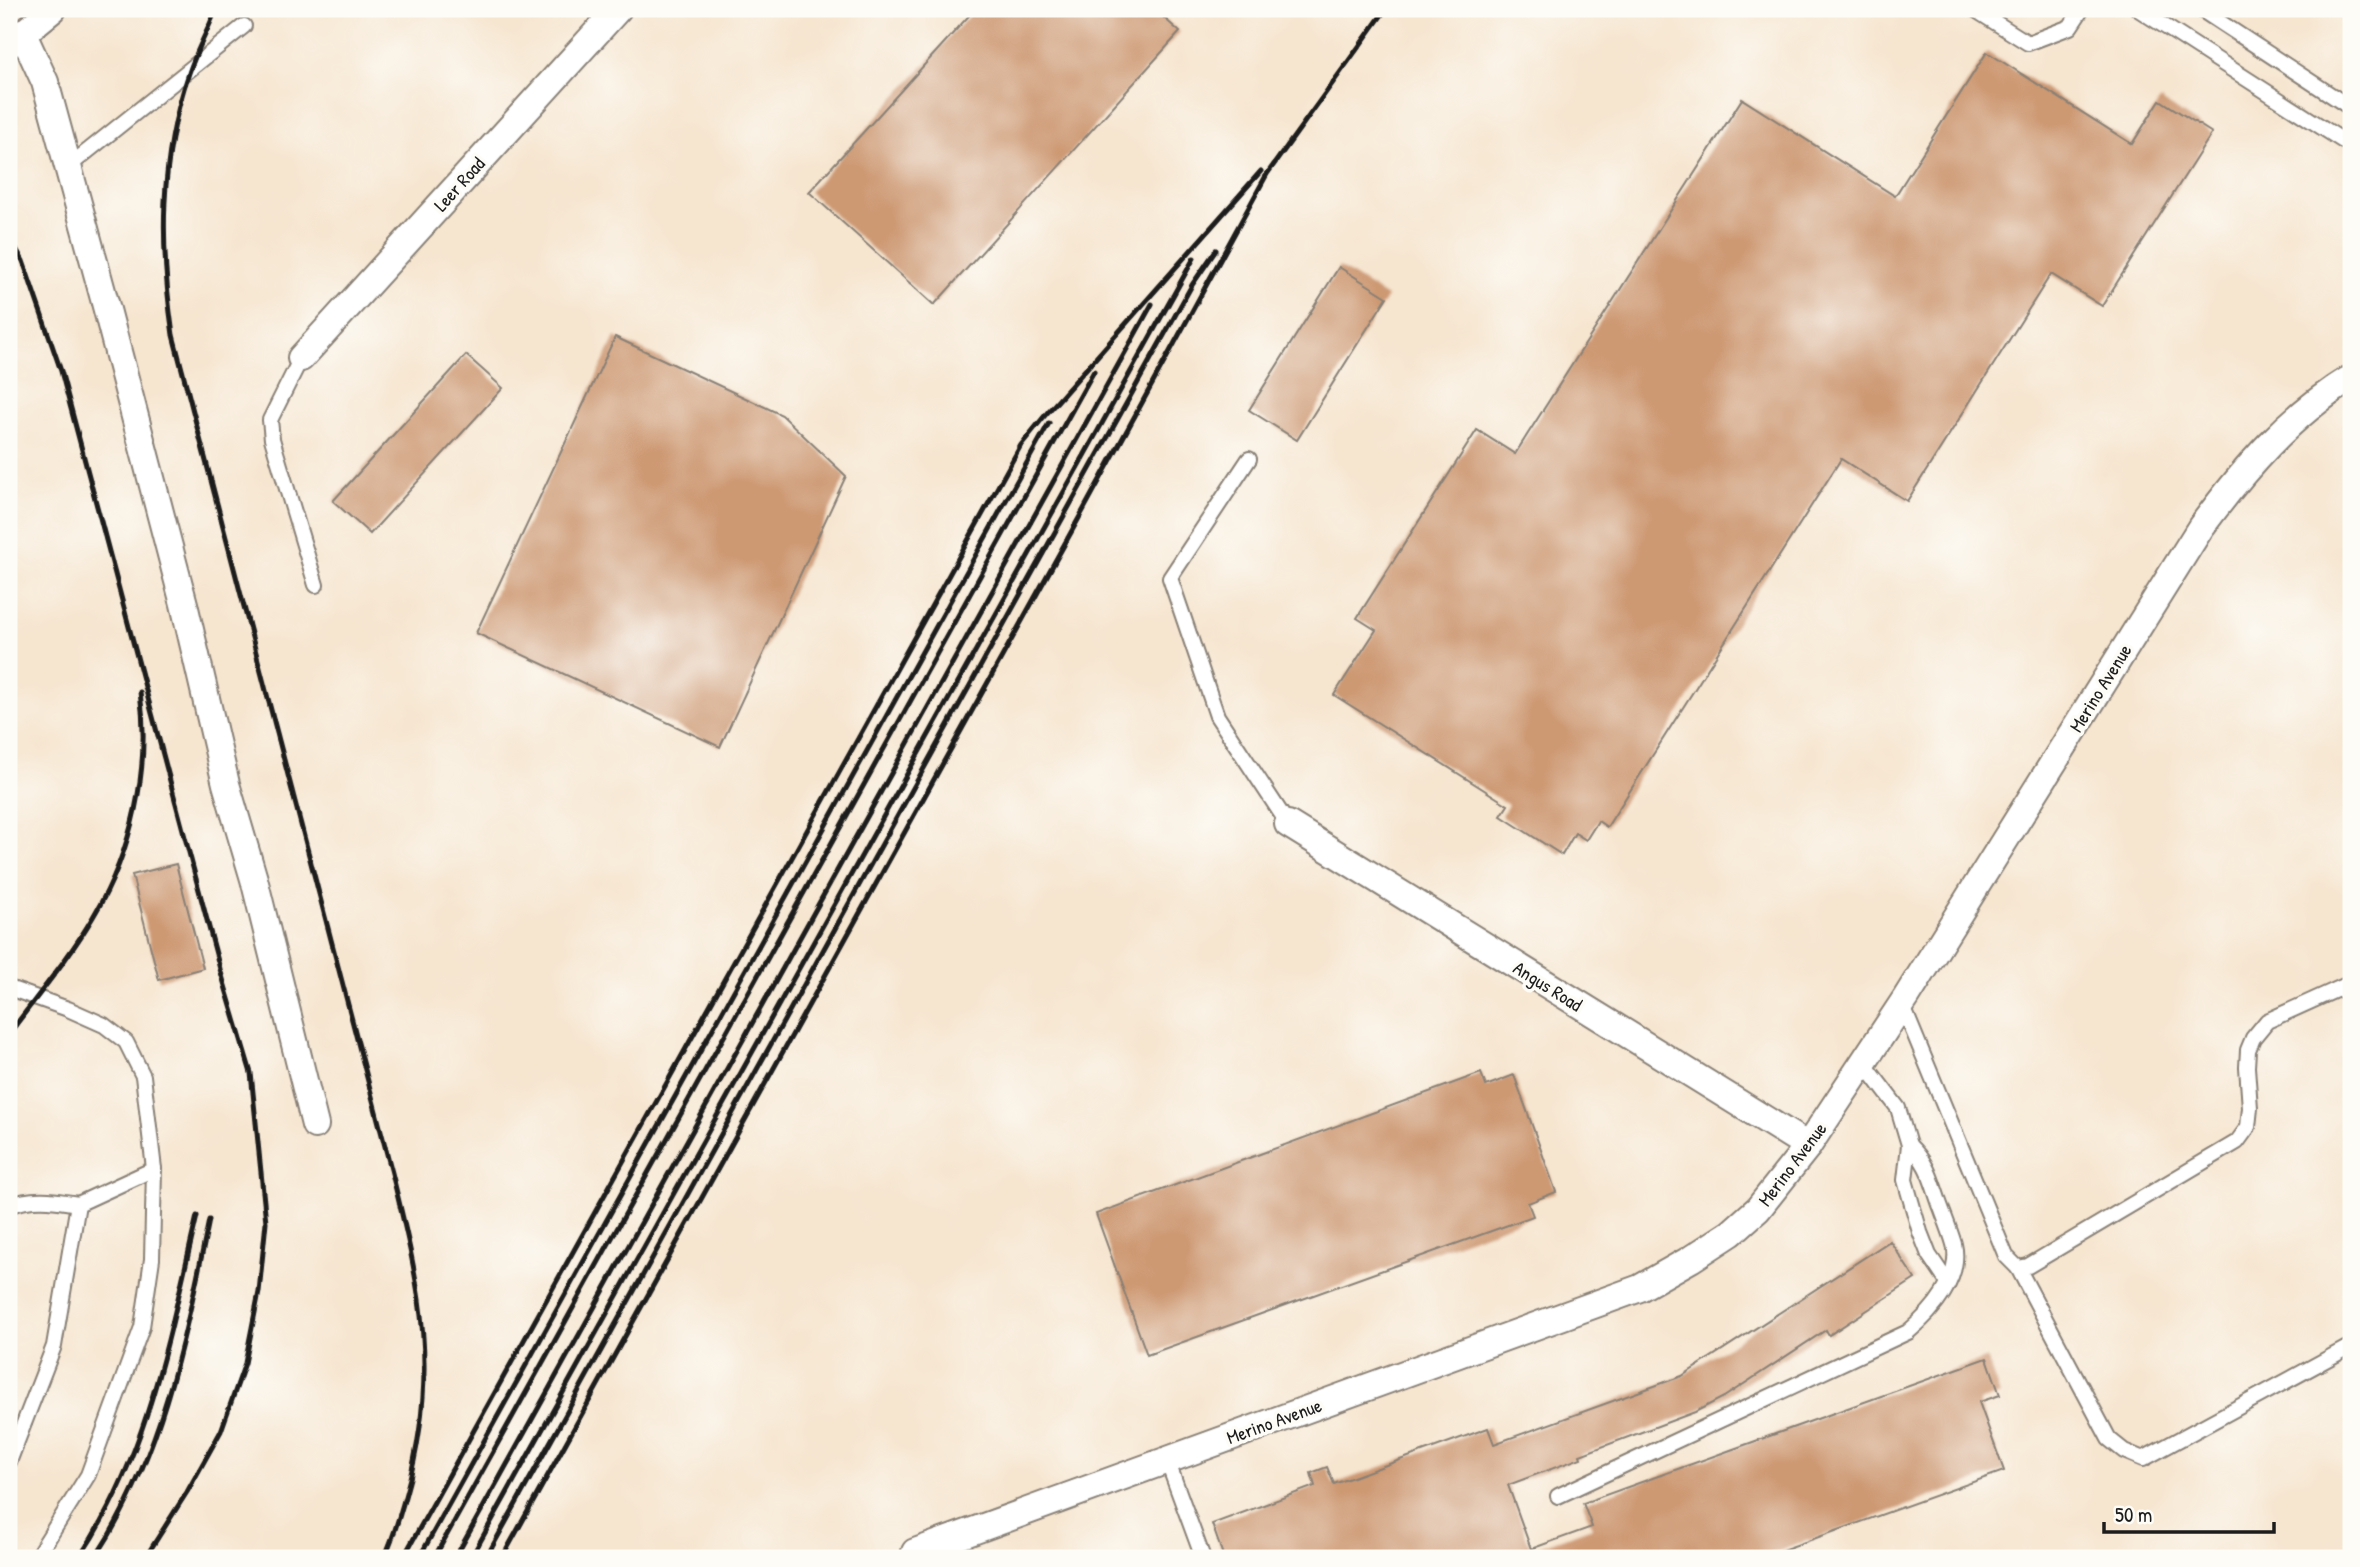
<svg xmlns="http://www.w3.org/2000/svg" width="2360" height="1567" font-family="'Patrick Hand',sans-serif">
<style>
.building{fill:#cd9973}
.lines{fill:none;stroke-linecap:round;stroke-linejoin:round}
.service-casing{stroke:#898076;stroke-width:18}
.minor-casing{stroke:#898076;stroke-width:30}
.service{stroke:#fff;stroke-width:14}
.minor{stroke:#fff;stroke-width:26}
.rail{stroke:#1c1c1c;stroke-width:5}
.labels{text-anchor:middle;stroke-width:7;stroke-linejoin:round;paint-order:stroke}
.street-label{font-size:19px;fill:#1c1c1c;stroke:#fdfcf7}
</style>
<rect width="100%" height="100%" fill="#fdfcf7"/>
<filter id="ink" filterUnits="userSpaceOnUse"><feTurbulence type="fractalNoise" baseFrequency=".0143" numOctaves="2"/><feDisplacementMap in="SourceGraphic" scale="14" xChannelSelector="R" yChannelSelector="G"/><feConvolveMatrix kernelMatrix="1 2 1 2 8 2 1 2 1" color-interpolation-filters="sRGB"/></filter>
<filter id="wash" filterUnits="userSpaceOnUse"><feTurbulence type="fractalNoise" baseFrequency=".00686" numOctaves="4" result="noise"/><feDisplacementMap in="SourceGraphic" scale="28" xChannelSelector="R" yChannelSelector="G"/><feGaussianBlur stdDeviation="1.57" result="paint"/><feColorMatrix in="noise" values="0 0 0 0 0 0 0 0 0 0 0 0 0 0 0 0 0 1.4 0 .05"/><feComposite in="paint" operator="in"/></filter>
<g filter="url(#wash)">
<rect width="100%" height="100%" fill="#f6e5cf"/>
<g id="blocks">
<!-- building -->
<g class="building">
<polygon points="975,9 1154,9 1180,32 934,305 809,192"/>
<polygon points="1987,52 2132,144 2160,100 2212,133 2102,306 2051,274 1907,501 1841,459 1607,827 1598,821 1586,840 1575,833 1562,855 1501,816 1508,805 1334,695 1376,630 1357,618 1477,430 1515,454 1742,99 1895,196"/>
<polygon points="1339,267 1387,297 1297,440 1249,410"/>
<polygon points="615,337 782,415 846,476 720,747 476,633"/>
<polygon points="466,355 503,388 370,534 333,501"/>
<polygon points="176,864 203,968 159,980 132,875"/>
<polygon points="1481,1073 1486,1086 1514,1075 1556,1192 1528,1203 1533,1216 1147,1355 1096,1214"/>
<polygon points="1890,1241 1915,1279 1829,1335 1826,1330 1724,1397 1695,1412 1580,1455 1581,1458 1508,1485 1531,1549 1592,1527 1583,1503 1987,1358 2000,1395 1979,1402 2004,1471 1760,1558 1224,1558 1212,1524 1315,1486 1311,1473 1327,1467 1334,1484 1488,1428 1494,1444 1682,1376"/>
</g>
</g>
</g>
<g filter="url(#ink)">
<use href="#blocks" fill-opacity="0" stroke="#898076" stroke-width="2"/>
<g class="lines">
<defs>
<g id="service">
<polyline points="1974,9 2028,43 2070,27 2082,9"/>
<polyline points="2138,9 2351,146"/>
<polyline points="2200,9 2351,108"/>
<polyline points="69,166 244,26"/>
<polyline points="301,358 270,420 272,439 316,585"/>
<polyline points="1249,459 1170,578 1217,716 1288,824"/>
<polyline points="9,988 68,1009 104,1025 126,1042 143,1076 154,1169 152,1259 142,1327 88,1475 36,1558"/>
<polyline points="1902,1004 2006,1256 2018,1268 2028,1266 2237,1142 2248,1127 2250,1108 2247,1067 2248,1050 2253,1038 2267,1021 2351,983"/>
<polyline points="1863,1062 1898,1108 1909,1145 1905,1180 1920,1232 1929,1255 1948,1283"/>
<path d="M9 1206C32 1196 54 1200 78 1204"/>
<polyline points="2018,1268 2109,1439 2124,1451 2143,1459 2351,1346"/>
<polyline points="1167,1460 1203,1558"/>
<polyline points="9,1462 54,1346 78,1204 154,1169"/>
<path d="M1558 1496 1908 1332C1932 1312 1962 1278 1954 1244 1950 1230 1944 1216 1939 1202 1931 1179 1928 1163 1909 1145"/>
</g>
<g id="minor">
<polyline points="22,32 45,82 106,306 184,604 226,784 254,879 315,1125"/>
<polyline points="10,44 53,9"/>
<polyline points="301,358 618,9"/>
<polyline points="1288,824 1808,1146"/>
<path d="M915 1552 1640 1288 1691 1259 1731 1233 1758 1209 1808 1146 1906 998 2201 527C2244 469 2289 416 2351 378"/>
</g>
</defs>
<!-- service casing -->
<use href="#service" class="service-casing"/>
<!-- minor casing -->
<use href="#minor" class="minor-casing"/>
<!-- service -->
<use href="#service" class="service"/>
<!-- minor -->
<use href="#minor" class="minor"/>
<!-- rail -->
<g class="rail">
<path d="M216 9C208 31 196 51 189 73 159 160 160 246 173 335L392 1173C421 1290 440 1373 406 1493 400 1515 394 1537 384 1558"/>
<polyline points="9,236 23,261 61,371 220,969 251,1073 266,1222 259,1292 245,1363 221,1431 187,1492 145,1558"/>
<path d="M9 1034C37 996 69 958 93 917 132 852 151 768 140 692"/>
<path d="M79 1558C148 1456 169 1335 197 1216"/>
<path d="M95 1558C162 1457 185 1337 209 1220"/>
<polyline points="403,1558 1021,445 1047,413 1261,171"/>
<polyline points="419,1558 1049,423"/>
<polyline points="434,1558 1094,371"/>
<polyline points="455,1558 1152,304"/>
<polyline points="471,1558 1194,258"/>
<polyline points="486,1558 1192,285 1216,250"/>
<polyline points="502,1558 1084,509 1267,174 1386,9"/>
</g>
</g>
</g>
<g class="labels">
<!-- street labels -->
<g class="street-label">
<text transform="translate(459 184) rotate(-48)" y="7">Leer Road</text>
<text transform="translate(2100 688) rotate(-58)" y="7">Merino Avenue</text>
<text transform="translate(1548 986) rotate(32)" y="7">Angus Road</text>
<text transform="translate(1792 1164) rotate(-53)" y="7">Merino Avenue</text>
<text transform="translate(1274 1421) rotate(-20)" y="7">Merino Avenue</text>
</g>
</g>
<!-- margin -->
<rect width="2360" height="1567" fill="none" stroke="#fdfcf7" stroke-width="35"/>
<!-- scale -->
<path d="M2104 1522v10h170v-10" fill="none" stroke="#1c1c1c" stroke-width="3.5"/>
<text x="2115" y="1522" font-size="21" fill="#1c1c1c" stroke="#fdfcf7" stroke-width="5" paint-order="stroke">50 m</text>
</svg>
